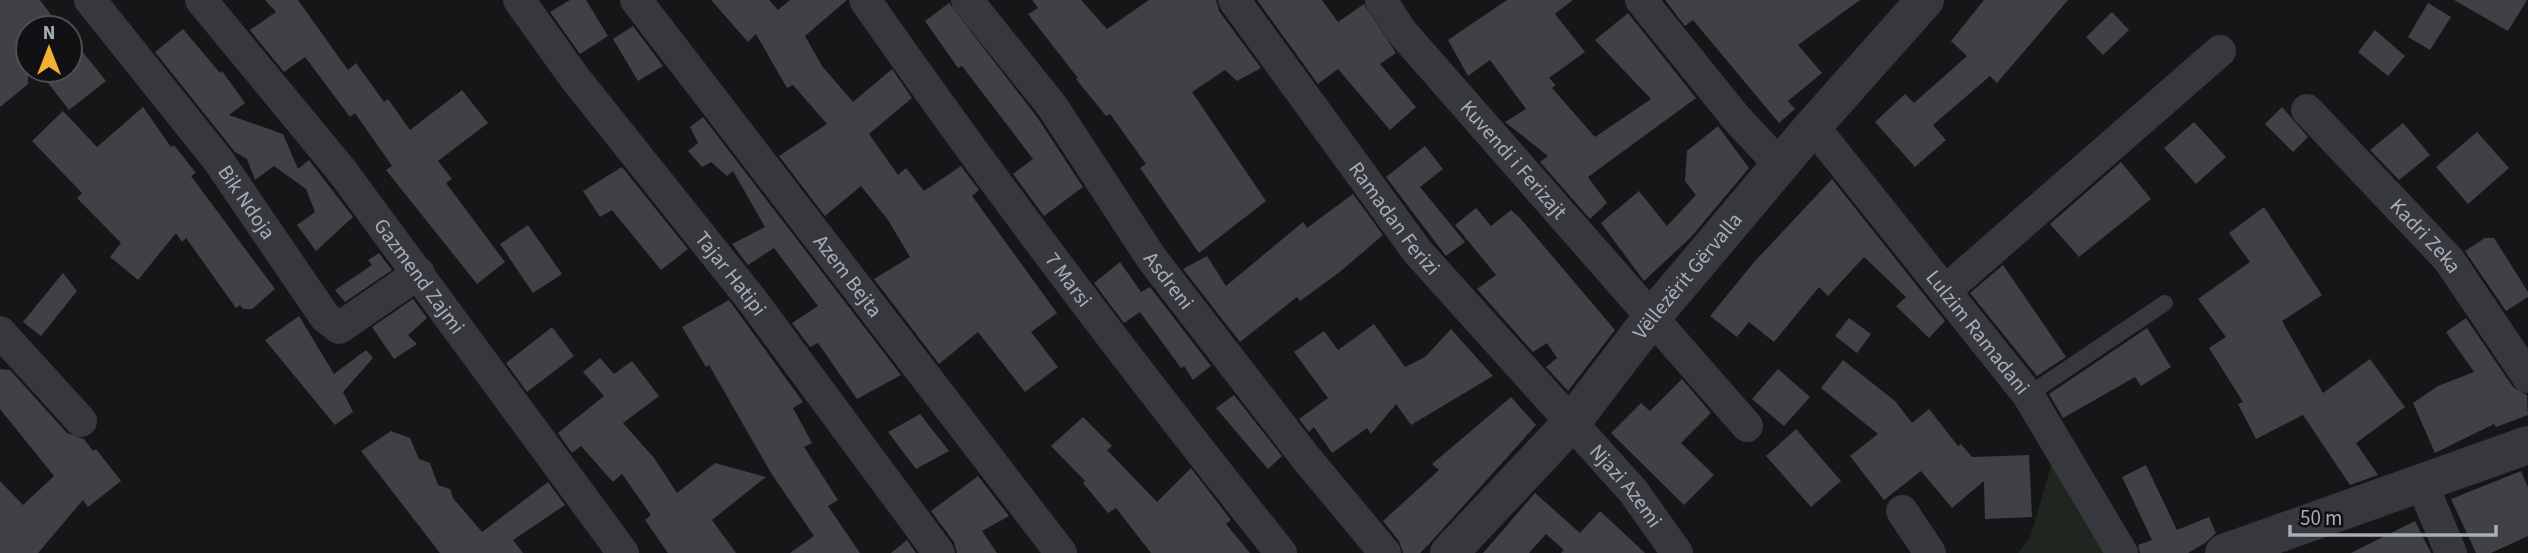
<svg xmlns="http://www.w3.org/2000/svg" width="2528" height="553" font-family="'Source Sans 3',sans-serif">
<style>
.green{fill:#1e261f}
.building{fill:#404145}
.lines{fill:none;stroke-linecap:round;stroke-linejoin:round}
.service{stroke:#37383d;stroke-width:16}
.minor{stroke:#37383d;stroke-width:32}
.tertiary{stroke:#37383d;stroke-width:38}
.labels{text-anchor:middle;stroke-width:6;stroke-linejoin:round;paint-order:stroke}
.street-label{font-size:21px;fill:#a8adb8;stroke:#111113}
</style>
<rect width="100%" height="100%" fill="#161618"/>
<!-- green -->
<polygon class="green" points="2056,449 2115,553 2018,553 2030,538"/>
<!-- building -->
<g class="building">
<polygon points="0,0 40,0 61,28 28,28 28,84 0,107"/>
<polygon points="265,0 298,0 348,70 356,63 384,102 388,99 410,130 462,90 488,123 438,161 452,179 446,183 505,262 477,284 386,170 392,166 355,113 350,117 305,57 284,72 257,39 250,30 276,12"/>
<polygon points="570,0 586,0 608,36 580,54 550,12"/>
<polygon points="711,0 769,0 778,10 790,0 847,0 805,36 822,66 853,102 892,69 912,98 869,134 898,175 906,168 924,191 961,166 979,190 972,196 1057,313 1031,332 1058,367 1025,392 978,332 939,364 874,279 910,257 888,220 861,186 825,216 779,156 827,124 793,85 787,88 756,34 748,42"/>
<polygon points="1032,0 1081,0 1107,29 1149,0 1216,0 1219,11 1261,68 1237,81 1225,70 1192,92 1266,201 1199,253 1140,168 1146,164 1110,114 1106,116 1076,79 1078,78 1028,14 1038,8"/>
<polygon points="1257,0 1322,0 1338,22 1364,4 1396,53 1380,64 1416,107 1390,130 1338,69 1318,84"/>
<polygon points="1507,0 1573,0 1555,14 1585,52 1549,78 1556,85 1552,88 1595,137 1651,99 1595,40 1628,13 1696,98 1588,177 1607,203 1590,219 1540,162 1548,156 1505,122 1526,109 1490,60 1468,76 1448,40"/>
<polygon points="1665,0 1860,0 1798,45 1822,73 1788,101 1795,109 1779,123 1693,20 1685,26"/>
<polygon points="1984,0 2068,0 1997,83 1990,76 1933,125 1946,140 1915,167 1875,122 1905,94 1914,103 1967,56 1951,41"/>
<polygon points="2454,0 2527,0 2508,31"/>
<polygon points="949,3 1037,117 1083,187 1044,216 1013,174 1033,159 962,66 958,68 925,21"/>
<polygon points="2428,3 2451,17 2430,50 2408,37"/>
<polygon points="2112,12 2129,30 2103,55 2086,37"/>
<polygon points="633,26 663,66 638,81 613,39"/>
<polygon points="183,29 220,73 222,71 245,103 229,115 283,134 298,169 309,160 353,217 316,251 297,225 315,212 306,189 274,166 255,180 247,159 235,152 155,52"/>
<polygon points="2375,30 2405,56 2388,76 2358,52"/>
<polygon points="70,36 106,81 69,110 38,70 70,70"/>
<polygon points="143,107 171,147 174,145 196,173 191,176 275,289 252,309 243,309 240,305 236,308 186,238 182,242 176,233 138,280 110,257 121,243 77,198 82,193 32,141 63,111 97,147"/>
<polygon points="2282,107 2308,137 2293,152 2265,124"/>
<polygon points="703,117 901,375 857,399 818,343 810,347 792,323 818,306 774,248 748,265 732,244 765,227 733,171 727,176 711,162 702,167 688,151 698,143 690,127"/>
<polygon points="2194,122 2226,157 2196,184 2164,148"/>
<polygon points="2403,123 2430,155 2399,180 2370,150"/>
<polygon points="1718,126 1749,168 1691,237 1644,281 1601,223 1639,191 1667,226 1696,195 1685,181 1687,151"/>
<polygon points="2477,132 2509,168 2468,204 2436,167"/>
<polygon points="1425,146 1443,169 1420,187 1465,242 1446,256 1386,177"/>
<polygon points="2121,162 2151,199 2079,257 2050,224"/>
<polygon points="622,167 688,249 661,270 612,210 600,217 583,191"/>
<polygon points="1832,179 1945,321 1929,338 1896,306 1906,297 1864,257 1828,296 1819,287 1774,342 1749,322 1737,337 1710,316 1755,261"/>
<polygon points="1353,194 1383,235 1341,271 1300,301 1297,297 1240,342 1183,269 1207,256 1226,286 1303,222 1307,228"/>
<polygon points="2264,207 2322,295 2282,321 2323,393 2370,359 2405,407 2356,443 2378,475 2350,485 2303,415 2256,439 2238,404 2243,402 2209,348 2226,337 2198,299 2250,262 2229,233"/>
<polygon points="1476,208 1491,226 1511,210 1520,218 1615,330 1568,391 1546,367 1557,358 1547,343 1533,352 1477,289 1496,275 1455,225"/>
<polygon points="528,225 562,274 533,293 500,244"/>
<polygon points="2485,238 2494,238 2528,292 2528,297 2506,311 2465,251"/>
<polygon points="379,253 392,270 345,302 335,290 372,265 368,260"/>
<polygon points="1120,262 1141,292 1150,287 1211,366 1193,380 1184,366 1181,368 1140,312 1124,323 1094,283"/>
<polygon points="2003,265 2066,357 2037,376 1970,293"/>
<polygon points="63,273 77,291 41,336 23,322"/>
<polygon points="413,299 427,318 408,335 417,344 394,359 372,327"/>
<polygon points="729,300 803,402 793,408 812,443 804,447 838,500 828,506 860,553 790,553 814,536 771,473 709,365 706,367 682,327"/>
<polygon points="299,316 334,374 366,350 373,358 343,392 353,412 335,425 265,340"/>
<polygon points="1849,318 1871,334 1857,353 1835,336"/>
<polygon points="2466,318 2513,387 2527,395 2528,415 2496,427 2494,424 2435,453 2413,403 2438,386 2474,372 2446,332"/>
<polygon points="1374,324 1405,367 1425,357 1451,329 1493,376 1411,425 1396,404 1371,434 1367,428 1332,453 1314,427 1309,432 1299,419 1328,398 1294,352 1324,331 1338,350"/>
<polygon points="552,327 574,356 527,392 506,363"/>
<polygon points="2147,328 2171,367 2141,386 2135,377 2063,418 2049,394"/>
<polygon points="600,358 614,374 632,361 659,396 623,423 654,458 677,493 715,463 766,477 712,520 736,553 668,553 645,520 651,515 622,474 613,482 581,446 572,453 558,433 604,396 583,372"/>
<polygon points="1843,360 1895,401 1912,423 1929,409 1958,446 1961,444 1972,457 2029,455 2032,517 1985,519 1984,481 1952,508 1921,471 1884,500 1850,456 1878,434 1821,388"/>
<polygon points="0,369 10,370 67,433 84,439 93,451 96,449 121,481 88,507 83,500 38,553 0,553 0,481 23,505 54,476 0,409"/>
<polygon points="1778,369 1810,397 1784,426 1752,399"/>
<polygon points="1682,379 1711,413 1681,443 1714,475 1684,505 1611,433 1641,403 1650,411"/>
<polygon points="1234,395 1282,456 1268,469 1216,408"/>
<polygon points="1511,397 1536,425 1430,543 1420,553 1403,553 1399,541 1383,521 1439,470 1432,464"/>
<polygon points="920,414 949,451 916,469 888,432"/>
<polygon points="1083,417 1112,446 1107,450 1157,502 1191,468 1231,520 1226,524 1250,553 1151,553 1116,508 1108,513 1083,483 1085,481 1051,446"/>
<polygon points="1796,429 1841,481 1811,507 1766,456"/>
<polygon points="391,431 410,438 419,459 430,463 438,485 450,489 453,498 482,532 548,482 565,505 513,540 523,553 440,553 361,451"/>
<polygon points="2146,465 2177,530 2209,517 2216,533 2205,543 2188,553 2140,553 2138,545 2152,540 2122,477"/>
<polygon points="2521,471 2528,487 2528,536 2491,553 2476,553 2451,499"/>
<polygon points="978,476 1009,516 982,531 997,553 957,553 954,542 931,511"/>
<polygon points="1535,493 1580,533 1600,511 1645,553 1561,553 1564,550 1546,534 1529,553 1483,553"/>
<polygon points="2415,521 2431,553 2351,553"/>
<polygon points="907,540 916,553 891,553"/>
</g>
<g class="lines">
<!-- service -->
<polyline class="service" points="2028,395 2165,303"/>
<!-- minor -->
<g class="minor">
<path id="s1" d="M90 0 218 160 325 317 339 328 419 273"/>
<path id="s2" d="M201 0 342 171 623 553"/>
<path id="s3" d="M519 0 574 77 752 300 939 553"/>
<path id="s4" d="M636 0 1061 553"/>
<path id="s5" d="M865 0C997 189 1137 373 1281 553"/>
<path id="s6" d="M967 0 1052 106 1152 259 1306 458 1385 553"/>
<path id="s7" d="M1234 0 1417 251 1633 491 1677 553"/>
<path id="s8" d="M1381 0 1401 31 1747 426"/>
<polyline points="1641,0 1737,119 1781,166"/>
<path id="s9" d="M2307 110 2449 260 2528 377"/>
<path id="s10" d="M1813 126 2028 395 2122 553"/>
<polyline points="1945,291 2220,51"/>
<polyline points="0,332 81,421"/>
<polyline points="2422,484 2451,553"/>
<polyline points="1902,511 1930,553"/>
</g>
<!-- tertiary -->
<g class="tertiary">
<path id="s11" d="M1449 553 1572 422 1653 316 1813 126 1925 0"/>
<polyline points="2224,553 2528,445"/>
</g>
</g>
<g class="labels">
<!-- street labels -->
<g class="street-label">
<text dy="7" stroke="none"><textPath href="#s8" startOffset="208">Kuvendi i Ferizajt</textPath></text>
<text dy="7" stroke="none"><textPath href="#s1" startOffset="256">Bik Ndoja</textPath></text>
<text dy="7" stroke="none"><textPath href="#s7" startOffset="271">Ramadan Ferizi</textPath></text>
<text dy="7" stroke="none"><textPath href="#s9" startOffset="173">Kadri Zeka</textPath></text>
<text dy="7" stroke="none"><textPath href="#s2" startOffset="352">Gazmend Zajmi</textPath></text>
<text dy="7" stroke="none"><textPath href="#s3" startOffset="346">Tajar Hatipi</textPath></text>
<text dy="7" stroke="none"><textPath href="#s4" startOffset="348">Azem Bejta</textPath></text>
<text dy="7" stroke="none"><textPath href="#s11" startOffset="366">Vëllezërit Gërvalla</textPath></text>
<text dy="7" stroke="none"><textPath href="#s5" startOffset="346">7 Marsi</textPath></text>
<text dy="7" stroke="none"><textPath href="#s6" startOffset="346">Asdreni</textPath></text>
<text dy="7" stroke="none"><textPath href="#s10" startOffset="264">Lulzim Ramadani</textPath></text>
<text dy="7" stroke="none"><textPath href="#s7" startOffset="625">Njazi Azemi</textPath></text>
</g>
</g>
<!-- north arrow -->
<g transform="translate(49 49)"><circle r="33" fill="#111113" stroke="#4d4f55" stroke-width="2"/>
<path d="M0-5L12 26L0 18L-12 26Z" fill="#f2b134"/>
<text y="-10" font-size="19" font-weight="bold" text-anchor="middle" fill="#a8adb8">N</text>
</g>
<!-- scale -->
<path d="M2290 525v10h206v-10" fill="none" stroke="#a8adb8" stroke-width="3.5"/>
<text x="2300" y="525" font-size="21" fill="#a8adb8" stroke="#111113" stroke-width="5" paint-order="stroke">50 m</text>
</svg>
